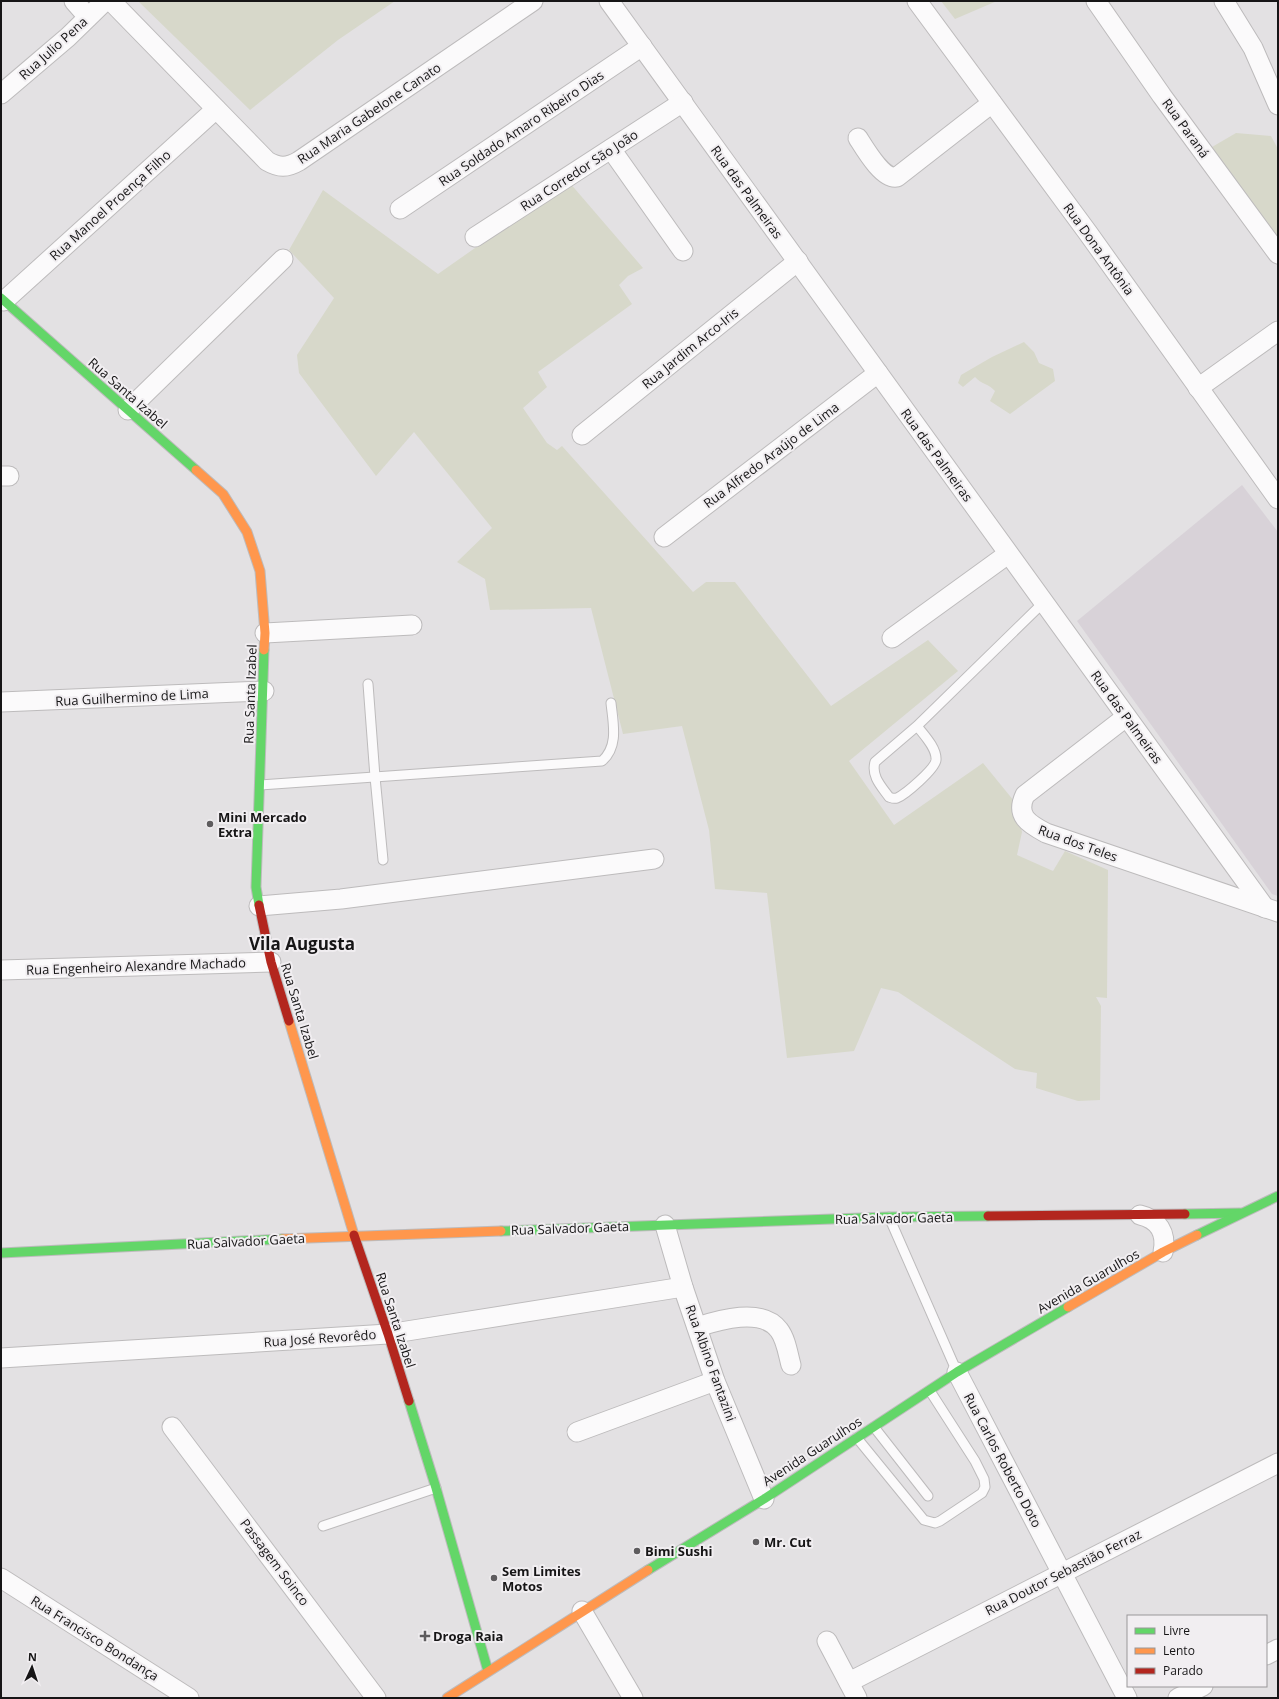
<svg xmlns="http://www.w3.org/2000/svg" width="1279" height="1699" font-family="'Open Sans',sans-serif">
<style>
.built{fill:#d8d2d8}
.green{fill:#d7d8ca}
.lines{fill:none;stroke-linecap:round;stroke-linejoin:round}
.lane-casing{stroke:#bdbbbc;stroke-width:11}
.street-casing{stroke:#bdbbbc;stroke-width:21}
.fast-casing{stroke:#bdbbbc;stroke-width:11}
.slow-casing{stroke:#bdbbbc;stroke-width:11}
.jam-casing{stroke:#bdbbbc;stroke-width:11}
.lane{stroke:#fbfafb;stroke-width:9}
.street{stroke:#fbfafb;stroke-width:19}
.fast{stroke:#63d668;stroke-width:9}
.slow{stroke:#ff974d;stroke-width:9}
.jam{stroke:#b3261e;stroke-width:9}
.poi-dot{fill:#5e5c5e;stroke:#f1eef1;stroke-width:1.5}
.labels{text-anchor:middle;stroke-width:4;stroke-linejoin:round;paint-order:stroke}
.street-label{font-size:13px;fill:#161516;stroke:#f1eef1}
.poi-label{font-size:13px;font-weight:bold;fill:#161516;stroke:#f1eef1;text-anchor:start}
.district-label{font-size:17px;font-weight:bold;fill:#161516;stroke:#f1eef1}
</style>
<rect width="100%" height="100%" fill="#e3e1e3"/>
<!-- built -->
<polygon class="built" points="1242,485 1278,532 1278,896 1272,894 1077,621"/>
<!-- green -->
<g class="green">
<polygon points="138,1 395,1 338,40 250,110"/>
<polygon points="941,1 997,1 955,19"/>
<polygon points="1236,133 1271,136 1278,149 1278,241 1212,147"/>
<polygon points="569,182 643,268 628,276 619,285 632,304 538,372 547,387 523,408 547,443 557,450 562,446 693,592 706,582 735,582 831,706 928,640 958,671 849,761 894,825 983,763 1014,801 1022,832 1017,855 1053,871 1065,851 1108,870 1107,998 1096,997 1101,1006 1100,1100 1078,1101 1036,1088 1037,1073 1015,1069 898,992 881,988 854,1051 787,1058 767,893 715,889 709,830 682,726 623,734 591,608 490,610 485,579 457,562 492,528 414,432 376,476 299,373 297,355 334,298 289,250 323,190 438,274"/>
<path d="M1024 342 1034 352 1039 363 1053 369 1055 381 1010 414 990 401 995 391C989 384 981 384 975 377L963 387 958 383 961 375 992 357Z"/>
</g>
<g class="lines">
<defs>
<g id="lane">
<polyline points="368,684 375,777 383,860"/>
<path d="M917 726C923 734 937 748 936 760 935 769 906 794 897 798 894 799 892 798 889 797 881 786 871 776 875 762L917 726 1045 601"/>
<path d="M260 785 602 761C619 746 613 723 611 703"/>
<polyline points="889,1217 957,1372"/>
<polyline points="874,1427 928,1496"/>
<polyline points="857,1438 924,1520 935,1523 940,1521 982,1493 985,1487 984,1479 975,1461 930,1391"/>
<polyline points="323,1526 436,1488"/>
</g>
<g id="street">
<polyline points="74,1 88,17"/>
<path d="M111 1 267 161C279 168 287 168 299 161L533 1"/>
<polyline points="609,1 1265,908"/>
<polyline points="917,1 1088,233 1278,499"/>
<polyline points="1096,1 1162,96 1278,254"/>
<polyline points="1224,1 1253,48 1278,105"/>
<polyline points="1,94 68,37 105,1"/>
<path d="M858 138C865 149 883 180 897 177L992 103"/>
<polyline points="611,149 683,251"/>
<polyline points="400,209 642,46"/>
<polyline points="475,237 683,102"/>
<polyline points="4,301 216,109"/>
<polyline points="1198,388 1278,331"/>
<polyline points="128,410 283,259"/>
<polyline points="582,435 798,261"/>
<polyline points="1,476 9,476"/>
<polyline points="664,537 878,373"/>
<polyline points="265,633 412,625"/>
<polyline points="892,638 1008,554"/>
<polyline points="1,702 264,691"/>
<path d="M1126 717 1025 795C1015 816 1029 824 1046 833L1278 912"/>
<polyline points="259,906 341,899 654,859"/>
<polyline points="1,970 271,962"/>
<path d="M1140 1215C1158 1219 1167 1233 1163 1252"/>
<polyline points="665,1225 683,1287 715,1381 764,1499"/>
<path d="M697 1327C719 1320 762 1307 779 1330 786 1339 788 1354 791 1365"/>
<polyline points="1,1358 388,1334 683,1287"/>
<polyline points="957,1372 1127,1698"/>
<polyline points="172,1427 376,1698"/>
<polyline points="577,1432 715,1381"/>
<polyline points="1,1578 189,1698"/>
<polyline points="582,1611 633,1698"/>
<polyline points="827,1641 857,1698"/>
<polyline points="1266,1655 1278,1649"/>
<polyline points="849,1682 1278,1463"/>
<polyline points="1178,1698 1203,1686"/>
</g>
<g id="fast">
<polyline points="1,298 196,470"/>
<polyline points="259,905 256,887 264,650"/>
<polyline points="1185,1214 1240,1213"/>
<polyline points="501,1231 889,1217 988,1216"/>
<polyline points="1197,1235 1278,1196"/>
<polyline points="1,1253 282,1239"/>
<polyline points="409,1401 436,1488 488,1671"/>
<polyline points="648,1570 764,1499 957,1372 1068,1307"/>
</g>
<g id="slow">
<polyline points="196,470 223,494 247,532 260,571 265,633 264,650"/>
<polyline points="289,1021 354,1235"/>
<polyline points="282,1239 501,1231"/>
<polyline points="1068,1307 1163,1252 1197,1235"/>
<polyline points="447,1698 648,1570"/>
</g>
<g id="jam">
<polyline points="259,905 271,962 289,1021"/>
<polyline points="988,1216 1185,1214"/>
<polyline points="354,1235 388,1334 409,1401"/>
</g>
</defs>
<!-- lane casing -->
<use href="#lane" class="lane-casing"/>
<!-- street casing -->
<use href="#street" class="street-casing"/>
<!-- fast casing -->
<use href="#fast" class="fast-casing"/>
<!-- slow casing -->
<use href="#slow" class="slow-casing"/>
<!-- jam casing -->
<use href="#jam" class="jam-casing"/>
<!-- lane -->
<use href="#lane" class="lane"/>
<!-- street -->
<use href="#street" class="street"/>
<!-- fast -->
<use href="#fast" class="fast"/>
<!-- slow -->
<use href="#slow" class="slow"/>
<!-- jam -->
<use href="#jam" class="jam"/>
</g>
<!-- markers -->
<g class="poi-dot">
<circle cx="210" cy="824" r="4"/>
<circle cx="756" cy="1542" r="4"/>
<circle cx="637" cy="1551" r="4"/>
<circle cx="494" cy="1578" r="4"/>
<path d="M423 1630h4v4h4v4h-4v4h-4v-4h-4v-4h4z"/>
</g>
<g class="labels">
<!-- street labels -->
<g class="street-label">
<text transform="translate(53 48) rotate(-42)" y="5">Rua Julio Pena</text>
<text transform="translate(369 113) rotate(-34)" y="5">Rua Maria Gabelone Canato</text>
<text transform="translate(521 128) rotate(-34)" y="5">Rua Soldado Amaro Ribeiro Dias</text>
<text transform="translate(1186 128) rotate(54)" y="5">Rua Paraná</text>
<text transform="translate(579 170) rotate(-33)" y="5">Rua Corredor São João</text>
<text transform="translate(747 192) rotate(54)" y="5">Rua das Palmeiras</text>
<text transform="translate(110 205) rotate(-42)" y="5">Rua Manoel Proença Filho</text>
<text transform="translate(1099 249) rotate(54)" y="5">Rua Dona Antônia</text>
<text transform="translate(690 348) rotate(-39)" y="5">Rua Jardim Arco-Iris</text>
<text transform="translate(128 393) rotate(41)" y="5">Rua Santa Izabel</text>
<text transform="translate(771 455) rotate(-37)" y="5">Rua Alfredo Araújo de Lima</text>
<text transform="translate(937 455) rotate(54)" y="5">Rua das Palmeiras</text>
<text transform="translate(250 694) rotate(-88)" y="5">Rua Santa Izabel</text>
<text transform="translate(132 697) rotate(-3)" y="5">Rua Guilhermino de Lima</text>
<text transform="translate(1127 717) rotate(54)" y="5">Rua das Palmeiras</text>
<text transform="translate(1078 843) rotate(20)" y="5">Rua dos Teles</text>
<text transform="translate(136 966) rotate(-2)" y="5">Rua Engenheiro Alexandre Machado</text>
<text transform="translate(300 1011) rotate(73)" y="5">Rua Santa Izabel</text>
<text transform="translate(894 1218) rotate(-1)" y="5">Rua Salvador Gaeta</text>
<text transform="translate(570 1228) rotate(-2)" y="5">Rua Salvador Gaeta</text>
<text transform="translate(246 1241) rotate(-3)" y="5">Rua Salvador Gaeta</text>
<text transform="translate(1088 1281) rotate(-30)" y="5">Avenida Guarulhos</text>
<text transform="translate(396 1320) rotate(72)" y="5">Rua Santa Izabel</text>
<text transform="translate(320 1338) rotate(-4)" y="5">Rua José Revorêdo</text>
<text transform="translate(711 1363) rotate(70)" y="5">Rua Albino Fantazini</text>
<text transform="translate(812 1451) rotate(-33)" y="5">Avenida Guarulhos</text>
<text transform="translate(1003 1460) rotate(62)" y="5">Rua Carlos Roberto Doto</text>
<text transform="translate(275 1562) rotate(53)" y="5">Passagem Soinco</text>
<text transform="translate(1063 1572) rotate(-27)" y="5">Rua Doutor Sebastião Ferraz</text>
<text transform="translate(95 1638) rotate(32)" y="5">Rua Francisco Bondança</text>
</g>
<!-- poi labels -->
<g class="poi-label">
<text x="218" y="822">Mini Mercado<tspan x="218" dy="15">Extra</tspan></text>
<text x="764" y="1547">Mr. Cut</text>
<text x="645" y="1556">Bimi Sushi</text>
<text x="502" y="1576">Sem Limites<tspan x="502" dy="15">Motos</tspan></text>
<text x="433" y="1641">Droga Raia</text>
</g>
<!-- district labels -->
<g class="district-label">
<text x="302" y="950">Vila Augusta</text>
</g>
</g>
<!-- border -->
<rect width="1279" height="1699" fill="none" stroke="#161516" stroke-width="4"/>
<!-- legend -->
<rect x="1127" y="1615" width="140" height="72" fill="#f1eef1" stroke="#999799"/>
<rect x="1135" y="1628" width="20" height="6" fill="#63d668" stroke="#999799"/>
<text x="1163" y="1635" font-size="12" fill="#161516">Livre</text>
<rect x="1135" y="1648" width="20" height="6" fill="#ff974d" stroke="#999799"/>
<text x="1163" y="1655" font-size="12" fill="#161516">Lento</text>
<rect x="1135" y="1668" width="20" height="6" fill="#b3261e" stroke="#999799"/>
<text x="1163" y="1675" font-size="12" fill="#161516">Parado</text>
<!-- north arrow -->
<g transform="translate(32 1667) rotate(3)" stroke="#f1eef1" stroke-width="3" paint-order="stroke">
<path d="M0-3L7 15L0 10L-7 15Z" fill="#161516"/>
<text y="-6" font-size="11" font-weight="bold" text-anchor="middle" fill="#161516">N</text>
</g>
</svg>
